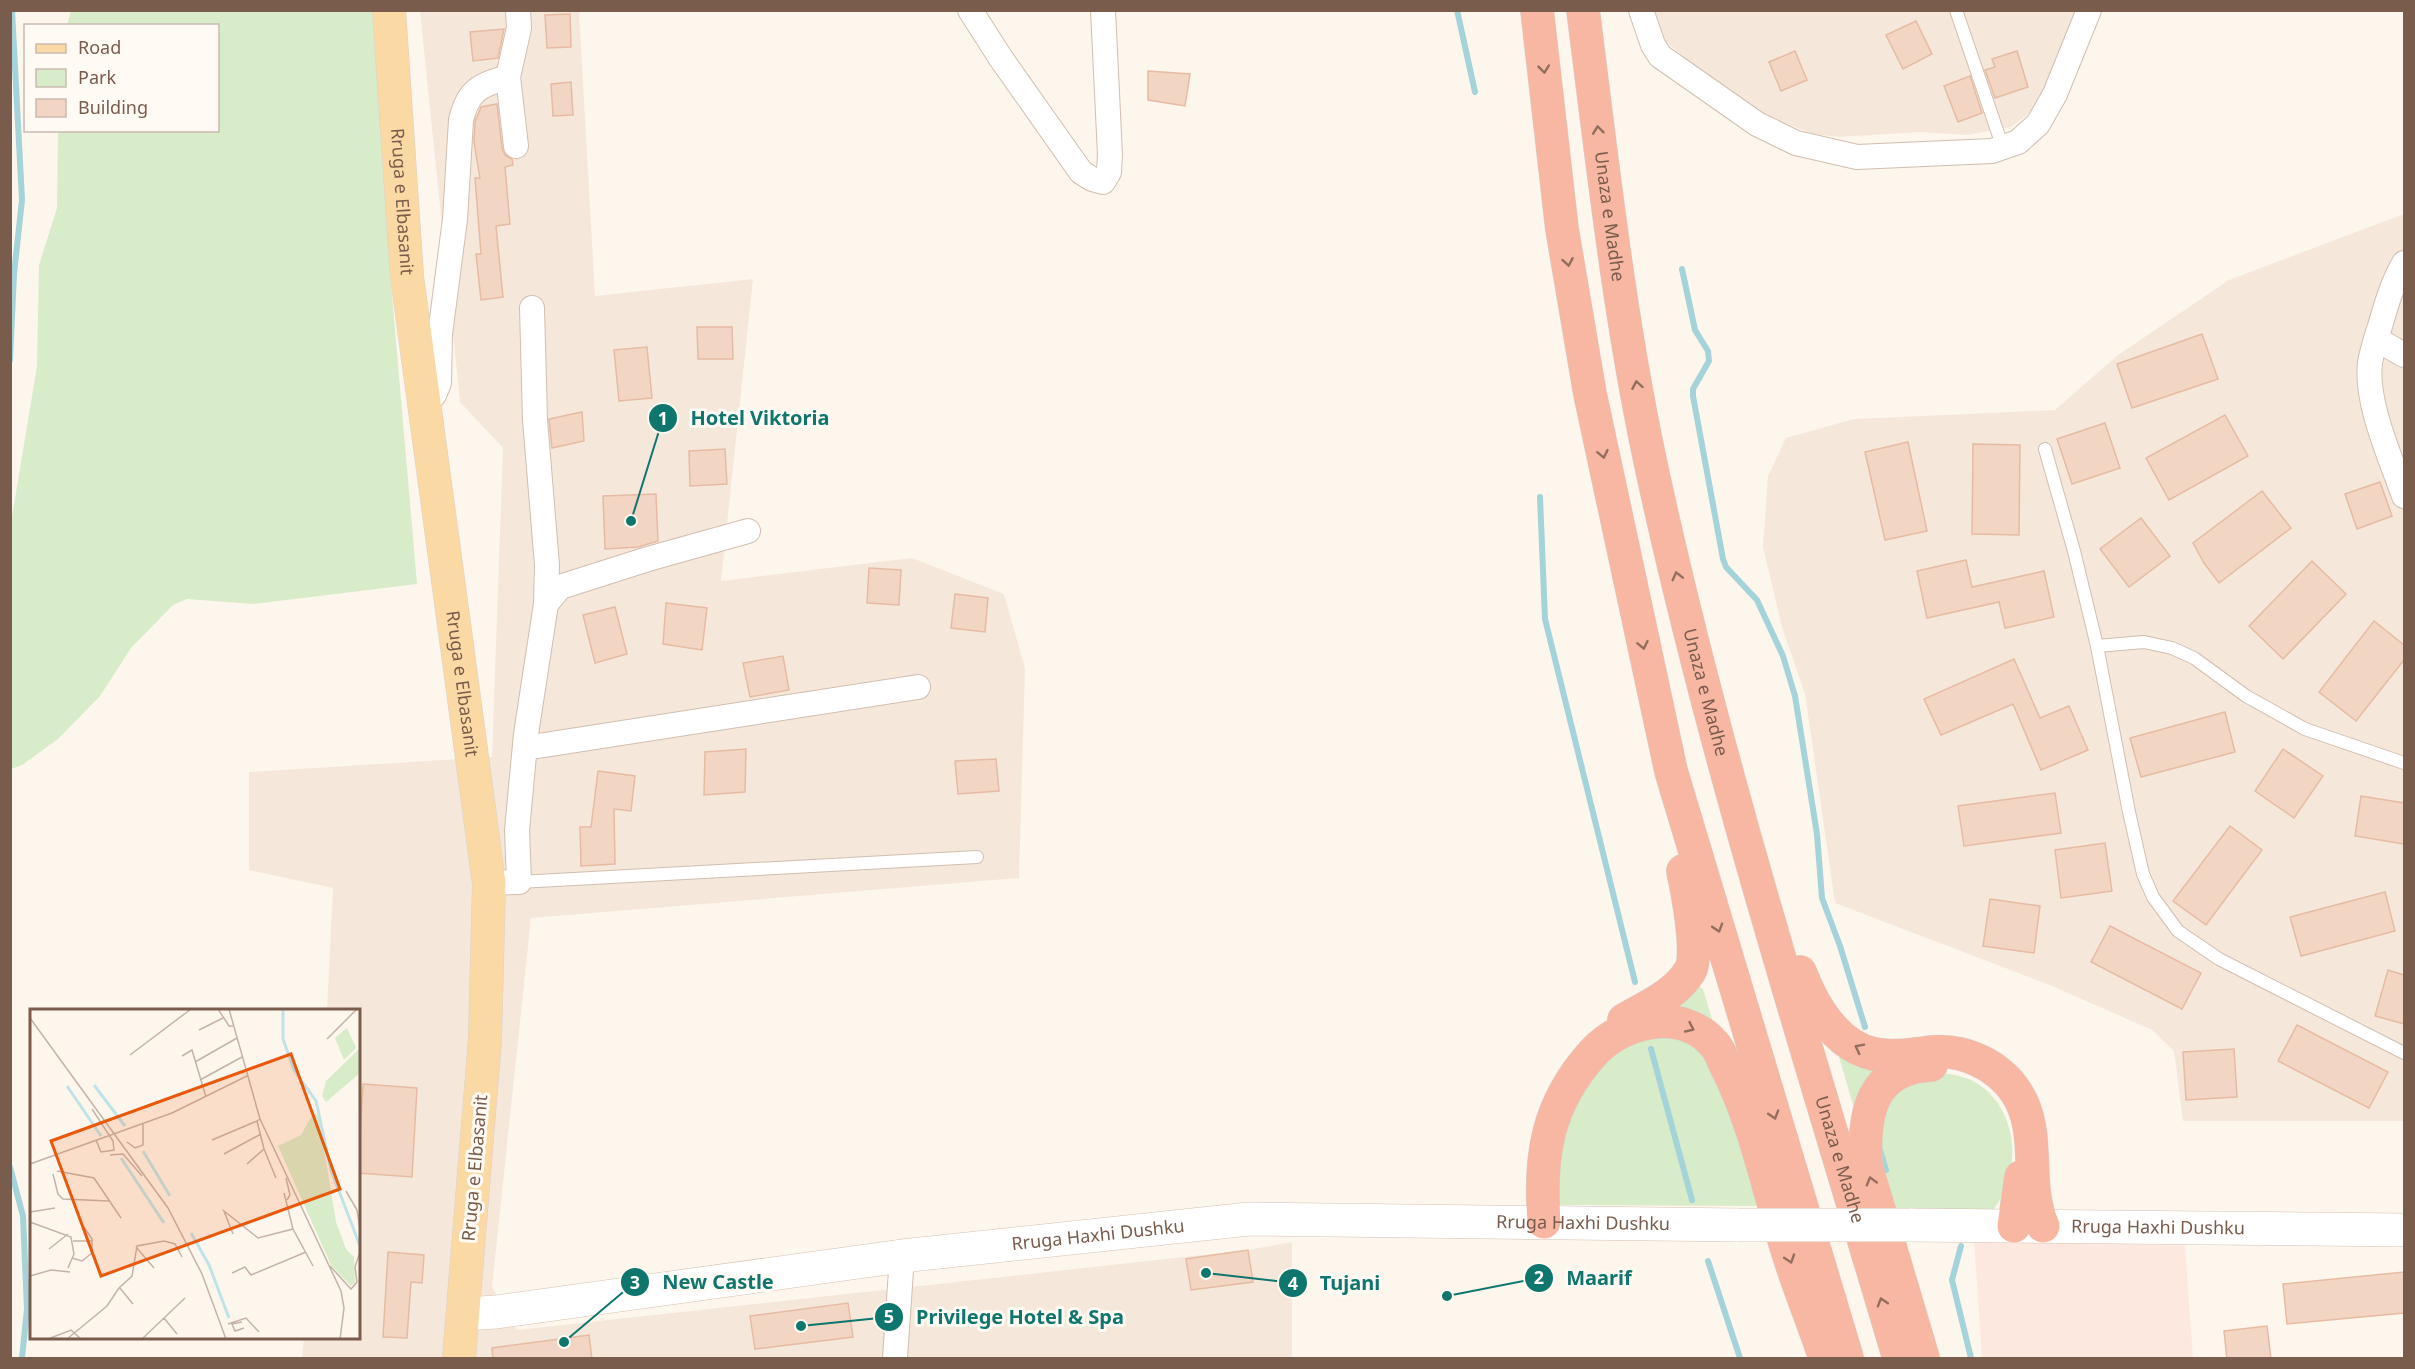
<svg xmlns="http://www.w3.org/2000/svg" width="2415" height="1369" font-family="'Noto Sans',sans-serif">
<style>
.residential{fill:#f5e8da}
.commercial{fill:#fde8e0}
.green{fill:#d8ecc9}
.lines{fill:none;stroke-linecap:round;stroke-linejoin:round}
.stream{stroke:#a5d3da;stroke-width:6}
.building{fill:#f3d5c3;stroke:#e6bba3;stroke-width:1.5}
.lane-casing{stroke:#d1beb0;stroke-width:14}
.street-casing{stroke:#d1beb0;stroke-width:26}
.secondary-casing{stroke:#d6c0b0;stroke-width:34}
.primary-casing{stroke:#dad1cd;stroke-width:34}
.highway-casing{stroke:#dad1cd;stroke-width:34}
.lane{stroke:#fff;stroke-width:12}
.street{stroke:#fff;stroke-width:24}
.secondary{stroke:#fff;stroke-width:33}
.primary{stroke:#fbd9a5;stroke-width:33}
.highway{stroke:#f7b7a3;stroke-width:33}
.secondary-bridge-casing{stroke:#d6c0b0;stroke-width:34;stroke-linecap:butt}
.secondary-bridge{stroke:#fff;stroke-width:33}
.oneway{stroke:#936e5e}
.labels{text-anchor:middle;stroke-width:6;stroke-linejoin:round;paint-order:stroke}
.street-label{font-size:18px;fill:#7a5c4d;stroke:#fffaf3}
.inset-river{fill:none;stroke:#bfe3e8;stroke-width:3}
.inset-road{fill:none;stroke:#c5b3a7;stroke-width:1.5}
.view{fill:#e8590c;fill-opacity:0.15;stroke:#e8590c;stroke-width:3}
.inset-edge{fill:none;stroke:#7a5c4d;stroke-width:3}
.leader{fill:none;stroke:#0f766e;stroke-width:2}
.callout-dot{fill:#0f766e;stroke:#fffaf3;stroke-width:2}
.mark-label{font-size:18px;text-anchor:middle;font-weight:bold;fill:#fff}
.callout-label{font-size:20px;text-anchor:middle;font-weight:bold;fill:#0f766e;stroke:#fffaf3;stroke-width:6;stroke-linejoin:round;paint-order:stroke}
</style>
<rect width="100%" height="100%" fill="#fdf6ec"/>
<!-- residential -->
<g class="residential">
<polygon points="420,11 579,11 595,296 753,279 721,581 912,558 1004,594 1025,668 1019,878 531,918 492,1287 517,1330 1248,1250 1292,1242 1292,1356 1285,1358 302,1358 304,1338 358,1338 358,1010 327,1010 333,888 249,870 249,772 492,757 503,448 460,402"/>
<polygon points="1640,11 2074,11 2060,64 2037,107 2011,127 1967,135 1920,132 1838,137 1813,134 1765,115 1703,73 1650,28"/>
<polygon points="2404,214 2404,1121 2183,1121 2174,1051 2152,1030 2052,986 1835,903 1805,694 1782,627 1763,547 1768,476 1786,438 1854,419 2055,410 2118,355 2229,280"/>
</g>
<!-- commercial -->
<polygon class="commercial" points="1974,1239 2185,1246 2193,1358 1982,1358"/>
<!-- green -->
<g class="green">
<polygon points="71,11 382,11 390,272 417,584 253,604 187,599 173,605 131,648 100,696 58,739 22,765 11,769 11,523 37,366 39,265 57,208 58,131 218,130 218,26 67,25"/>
<polygon points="1698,986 1703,989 1714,1026 1675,1009"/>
<polygon points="1678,1033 1714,1061 1761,1206 1560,1205 1555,1199 1555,1136 1613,1046"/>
<polygon points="1837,1050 1881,1067 1854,1108"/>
<path d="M1942 1073C1956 1075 1969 1077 1981 1086 2019 1114 2022 1175 1993 1210L1889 1209 1874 1137 1893 1087Z"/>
</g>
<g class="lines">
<!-- stream -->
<g class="stream">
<polyline points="1457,10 1475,92"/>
<polyline points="1682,269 1695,330 1708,351 1709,361 1693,389 1693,396 1723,559 1726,567 1757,600 1783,656 1795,696 1817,834 1822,898 1840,946 1865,1027"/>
<polyline points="10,360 14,274 22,200 12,10"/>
<polyline points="1540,497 1545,619 1635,982"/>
<polyline points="1651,1049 1692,1200"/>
<polyline points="1880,1150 1886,1170"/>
<polyline points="10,1167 23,1216 27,1309 22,1358"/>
<polyline points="1961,1246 1952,1280 1971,1358"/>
<polyline points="1708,1261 1740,1358"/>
</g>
</g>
<!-- building -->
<g class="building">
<polygon points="570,14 571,47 547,48 545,15"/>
<polygon points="1916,21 1932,54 1903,69 1886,35"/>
<polygon points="504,29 498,58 473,61 470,32"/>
<polygon points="1795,51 1807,80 1781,91 1769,62"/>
<polygon points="2017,51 2028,87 1995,98 1985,70 1995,67 1992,59"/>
<polygon points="1148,71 1190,74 1185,106 1148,100"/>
<polygon points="1970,76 1982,113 1958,122 1944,86"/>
<polygon points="571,82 573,115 553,116 551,84"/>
<polygon points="497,104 502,148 505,155 512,159 513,165 505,167 510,224 496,226 503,297 481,300 476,254 481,254 475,178 480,178 474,142 475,122 481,107"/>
<polygon points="697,327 732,327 733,359 698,359"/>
<polygon points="2202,334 2218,379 2132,408 2117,364"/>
<polygon points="647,347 652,398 619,401 614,350"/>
<polygon points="582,412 584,441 552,448 549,419"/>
<polygon points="2225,415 2248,456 2169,500 2146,458"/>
<polygon points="2105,423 2120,468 2072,484 2057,439"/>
<polygon points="1908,442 1927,531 1885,540 1865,452"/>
<polygon points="1973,444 2020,445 2019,535 1972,534"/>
<polygon points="725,449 727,484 690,486 689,451"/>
<polygon points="2380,482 2392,516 2357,529 2345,494"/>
<polygon points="2262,491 2291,528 2219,583 2204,563 2193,543"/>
<polygon points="656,494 658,541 638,547 605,549 603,496"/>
<polygon points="2141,518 2170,556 2129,587 2100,549"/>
<polygon points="1966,560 1972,587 2044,571 2054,617 2005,628 1999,602 1927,618 1917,571"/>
<polygon points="2312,561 2346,594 2283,659 2249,626"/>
<polygon points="869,568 901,570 899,605 867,603"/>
<polygon points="955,594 988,598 985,632 951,628"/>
<polygon points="666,603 707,608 702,650 663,644"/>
<polygon points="615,607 627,654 595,663 583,615"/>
<polygon points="2374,621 2404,645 2404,660 2356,721 2319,692"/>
<polygon points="783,656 789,690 750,697 743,663"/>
<polygon points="2014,659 2040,718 2069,706 2088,750 2041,770 2013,704 1941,735 1924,699"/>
<polygon points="2225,712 2235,752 2141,777 2130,738"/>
<polygon points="746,749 745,792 704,795 705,752"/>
<polygon points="2283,749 2323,776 2294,818 2255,791"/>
<polygon points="996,759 999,791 958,794 955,761"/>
<polygon points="598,771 635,776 631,811 614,809 615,864 581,866 580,827 591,827"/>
<polygon points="2055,793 2061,833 1964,846 1958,806"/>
<polygon points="2361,796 2404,803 2404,844 2355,836"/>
<polygon points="2230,826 2262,850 2206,925 2173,901"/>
<polygon points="2105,843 2112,891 2061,898 2055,850"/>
<polygon points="2385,892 2395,931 2301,956 2290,917"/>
<polygon points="1990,899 2040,906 2034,953 1983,946"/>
<polygon points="2110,926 2201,973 2182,1009 2091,962"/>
<polygon points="2388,970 2404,975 2404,1024 2375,1016"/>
<polygon points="2297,1025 2388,1072 2369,1108 2278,1061"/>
<polygon points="2234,1049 2237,1097 2186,1100 2183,1052"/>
<polygon points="363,1084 417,1088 412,1177 358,1173"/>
<polygon points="1248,1250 1253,1282 1191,1290 1186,1259"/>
<polygon points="388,1252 424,1255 422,1283 411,1282 407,1338 383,1337"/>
<polygon points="2404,1272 2404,1313 2287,1324 2283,1284"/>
<polygon points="848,1303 853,1337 755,1349 750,1316"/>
<polygon points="2267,1326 2271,1359 2227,1359 2224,1331"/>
<polygon points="589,1335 592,1359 493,1359 492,1348"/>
</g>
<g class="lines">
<defs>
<g id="lane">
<polyline points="1956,10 2003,148"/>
<polyline points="2045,449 2074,551 2097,646 2129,812 2143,874 2153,897 2178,931 2219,959 2404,1053"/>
<polyline points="2097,646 2144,642 2172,648 2194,658 2246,696 2305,729 2404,763"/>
<polyline points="519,882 977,857"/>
</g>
<g id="street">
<polyline points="970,10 1000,57 1081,172 1092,179 1103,182 1109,172 1110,155 1103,10"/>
<polyline points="1641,10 1653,45 1660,56 1757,124 1796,143 1857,157 1992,151 2018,142 2038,124 2055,94 2089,10"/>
<polyline points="516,146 508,77 519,28 518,10"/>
<path d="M2404 263C2393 282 2387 302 2381 323 2377 336 2372 350 2370 363 2365 402 2391 459 2404 496"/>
<polyline points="532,308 535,420 547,565 546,604"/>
<polyline points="2376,339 2404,355"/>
<path d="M423 407 434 395 439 383 440 334 455 219 461 120C468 90 480 85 508 77"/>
<polyline points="525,748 918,687"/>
<polyline points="489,883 519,882 517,830 526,734 546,604 560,587 648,559 748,531"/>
<polyline points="895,1358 902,1256"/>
</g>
<g id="secondary">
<path id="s1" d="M1910 1225 2404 1230"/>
<path id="s2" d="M463 1314 496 1312 902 1256 1249 1219 1738 1225"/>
</g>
<g id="primary">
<path id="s3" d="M389 10 407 277 489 883 485 1039 459 1358"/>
</g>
<g id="highway">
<polyline points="1537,10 1562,229 1590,394 1671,771 1847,1358"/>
<path id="s4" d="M1583 10C1603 167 1620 325 1654 479 1719 776 1813 1067 1899 1358"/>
<path d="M1800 972C1813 1005 1836 1046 1874 1054 1894 1058 1914 1054 1933 1052 1965 1049 1999 1066 2016 1092 2043 1132 2023 1183 2043 1226"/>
<path d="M1624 1020C1648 1006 1675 995 1690 971 1700 955 1687 890 1683 871"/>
<path d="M1544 1222C1539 1156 1547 1104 1593 1053 1623 1020 1682 1007 1714 1044 1721 1051 1724 1064 1729 1072 1758 1132 1770 1199 1791 1262 1801 1293 1813 1322 1823 1352"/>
<polyline points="2014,1226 2021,1177"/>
<path d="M1923 1358 1866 1166C1863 1115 1870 1068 1931 1065"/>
</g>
</defs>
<!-- lane casing -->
<use href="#lane" class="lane-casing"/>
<!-- street casing -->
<use href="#street" class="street-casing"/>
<!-- secondary casing -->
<use href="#secondary" class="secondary-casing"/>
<!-- primary casing -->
<use href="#primary" class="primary-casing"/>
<!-- highway casing -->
<use href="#highway" class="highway-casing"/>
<!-- lane -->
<use href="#lane" class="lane"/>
<!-- street -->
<use href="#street" class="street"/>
<!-- secondary -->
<use href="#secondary" class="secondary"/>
<!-- primary -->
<use href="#primary" class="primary"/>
<!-- highway -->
<use href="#highway" class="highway"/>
<defs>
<polyline id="secondary-bridge" points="1738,1225 1910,1225"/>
</defs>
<!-- secondary-bridge casing -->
<use href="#secondary-bridge" class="secondary-bridge-casing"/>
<!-- secondary-bridge -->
<use href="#secondary-bridge" class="secondary-bridge"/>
</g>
<!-- one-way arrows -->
<defs><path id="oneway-chevron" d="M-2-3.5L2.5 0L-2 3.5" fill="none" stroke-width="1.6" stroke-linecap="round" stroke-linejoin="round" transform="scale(1.5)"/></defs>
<g class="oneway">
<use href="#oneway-chevron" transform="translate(1544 69) rotate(84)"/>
<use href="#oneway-chevron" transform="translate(1598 130) rotate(-97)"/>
<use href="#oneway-chevron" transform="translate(1568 262) rotate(80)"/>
<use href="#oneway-chevron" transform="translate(1637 385) rotate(-100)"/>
<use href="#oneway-chevron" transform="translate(1603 454) rotate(78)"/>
<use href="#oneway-chevron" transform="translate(1677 576) rotate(-104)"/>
<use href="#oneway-chevron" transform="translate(1643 645) rotate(78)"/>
<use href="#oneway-chevron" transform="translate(1718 928) rotate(73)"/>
<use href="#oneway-chevron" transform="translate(1690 1028) rotate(25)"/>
<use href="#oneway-chevron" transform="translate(1859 1048) rotate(-153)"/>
<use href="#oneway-chevron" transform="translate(1774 1115) rotate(73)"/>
<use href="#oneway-chevron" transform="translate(1871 1181) rotate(-106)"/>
<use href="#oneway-chevron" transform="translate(1790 1259) rotate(72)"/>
<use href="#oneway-chevron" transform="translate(1882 1302) rotate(-107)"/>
</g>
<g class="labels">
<!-- street labels -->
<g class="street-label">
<text dy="6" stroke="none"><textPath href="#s3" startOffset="192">Rruga e Elbasanit</textPath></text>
<text dy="6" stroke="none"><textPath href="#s4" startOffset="208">Unaza e Madhe</textPath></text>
<text dy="6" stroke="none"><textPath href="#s3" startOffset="678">Rruga e Elbasanit</textPath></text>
<text dy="6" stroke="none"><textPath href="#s4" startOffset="694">Unaza e Madhe</textPath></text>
<text dy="6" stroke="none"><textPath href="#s4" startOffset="1180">Unaza e Madhe</textPath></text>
<text transform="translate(475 1168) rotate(-85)" y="6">Rruga e Elbasanit</text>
<text dy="6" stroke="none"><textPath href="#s2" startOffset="1126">Rruga Haxhi Dushku</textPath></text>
<text dy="6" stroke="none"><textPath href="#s1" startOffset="248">Rruga Haxhi Dushku</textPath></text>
<text dy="6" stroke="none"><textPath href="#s2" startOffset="640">Rruga Haxhi Dushku</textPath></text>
</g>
</g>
<!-- overview -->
<g transform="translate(30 1009)">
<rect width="330" height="330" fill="#fdf6ec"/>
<path d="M317 19 326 39 314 51 305 29ZM330 39V64L296 93 292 87 296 72ZM284 103 289 108 306 213 316 240 324 248 325 273 321 277 301 256 248 137 271 126Z" fill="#d8ecc9"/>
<path class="inset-river" d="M253 0V30L264 61 286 92 301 161 330 237M64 76 95 117M37 77 71 127M113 142 140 187M91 149 134 214M161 224 179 256 199 309"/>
<path class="inset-road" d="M188 0 199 17H204M199 0 230 110 311 282 314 299 310 330M0 9 138 199 172 265 196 330M169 21 193 9M297 30 327 0M100 46 161 0M152 47 162 41 176 88M165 53 207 29M170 71 212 48M62 100 83 132 84 141 71 143 66 131M182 131 227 112M97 133 105 139 113 136V115M234 140 246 169M194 145 231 125M80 146 93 145 112 167M0 155 142 104 217 67M217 155 234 140 227 112 230 110M27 162 64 169 91 209M23 165 28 185 33 190 79 192M256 169 260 186 257 191M316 182 327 201 330 220M254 184 263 220 283 257M0 203 25 199M0 213 41 228 44 245 38 259M203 225 194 202 228 229 263 220M43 232H62M106 238 124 259M19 240 38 225M42 249 52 252 62 244V230L54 218M300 257 321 280 327 273 325 258 330 243M202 264 215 258 221 266 276 243M0 267 21 261 40 263M89 278 103 295M134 309 147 325M212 313 202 315 205 322 214 319M198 315 216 309 229 323M18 330 41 321 51 330M37 330 77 297 89 279 102 267 107 237 134 232 145 235 152 248M112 330 155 289"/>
<path class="view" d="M261 45 310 180 71 267 21 132Z"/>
<rect width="330" height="330" class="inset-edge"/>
</g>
<!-- callouts -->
<path class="leader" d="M631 521L663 418M1447 1296L1539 1278M564 1342L635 1282M1206 1273L1293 1283M801 1326L889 1317"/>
<g class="callout-dot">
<circle cx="631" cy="521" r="6"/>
<circle cx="1447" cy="1296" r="6"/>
<circle cx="564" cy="1342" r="6"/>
<circle cx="1206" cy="1273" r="6"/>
<circle cx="801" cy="1326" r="6"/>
<circle cx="663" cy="418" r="15"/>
<circle cx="1539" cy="1278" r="15"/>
<circle cx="635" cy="1282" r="15"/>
<circle cx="1293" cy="1283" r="15"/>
<circle cx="889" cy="1317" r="15"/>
</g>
<g class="mark-label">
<text x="663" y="425">1</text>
<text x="1539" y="1284">2</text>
<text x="635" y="1289">3</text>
<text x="1293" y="1290">4</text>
<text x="889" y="1323">5</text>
</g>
<g class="callout-label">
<text x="760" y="425">Hotel Viktoria</text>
<text x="1599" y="1285">Maarif</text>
<text x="718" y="1289">New Castle</text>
<text x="1350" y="1290">Tujani</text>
<text x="1020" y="1324">Privilege Hotel &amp; Spa</text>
</g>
<!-- border -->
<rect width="2415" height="1369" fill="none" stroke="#7a5c4d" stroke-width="24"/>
<!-- legend -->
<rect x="24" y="24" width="195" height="108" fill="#fffaf3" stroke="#cabbb1" stroke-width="1.5"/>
<rect x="36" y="44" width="30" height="9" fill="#fbd9a5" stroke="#cabbb1" stroke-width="1.5"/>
<text x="78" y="54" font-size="18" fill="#7a5c4d">Road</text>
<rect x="36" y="69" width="30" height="18" fill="#d8ecc9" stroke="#cabbb1" stroke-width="1.5"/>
<text x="78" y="84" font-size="18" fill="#7a5c4d">Park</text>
<rect x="36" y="99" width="30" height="18" fill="#f3d5c3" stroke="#cabbb1" stroke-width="1.5"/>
<text x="78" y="114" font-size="18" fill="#7a5c4d">Building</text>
</svg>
